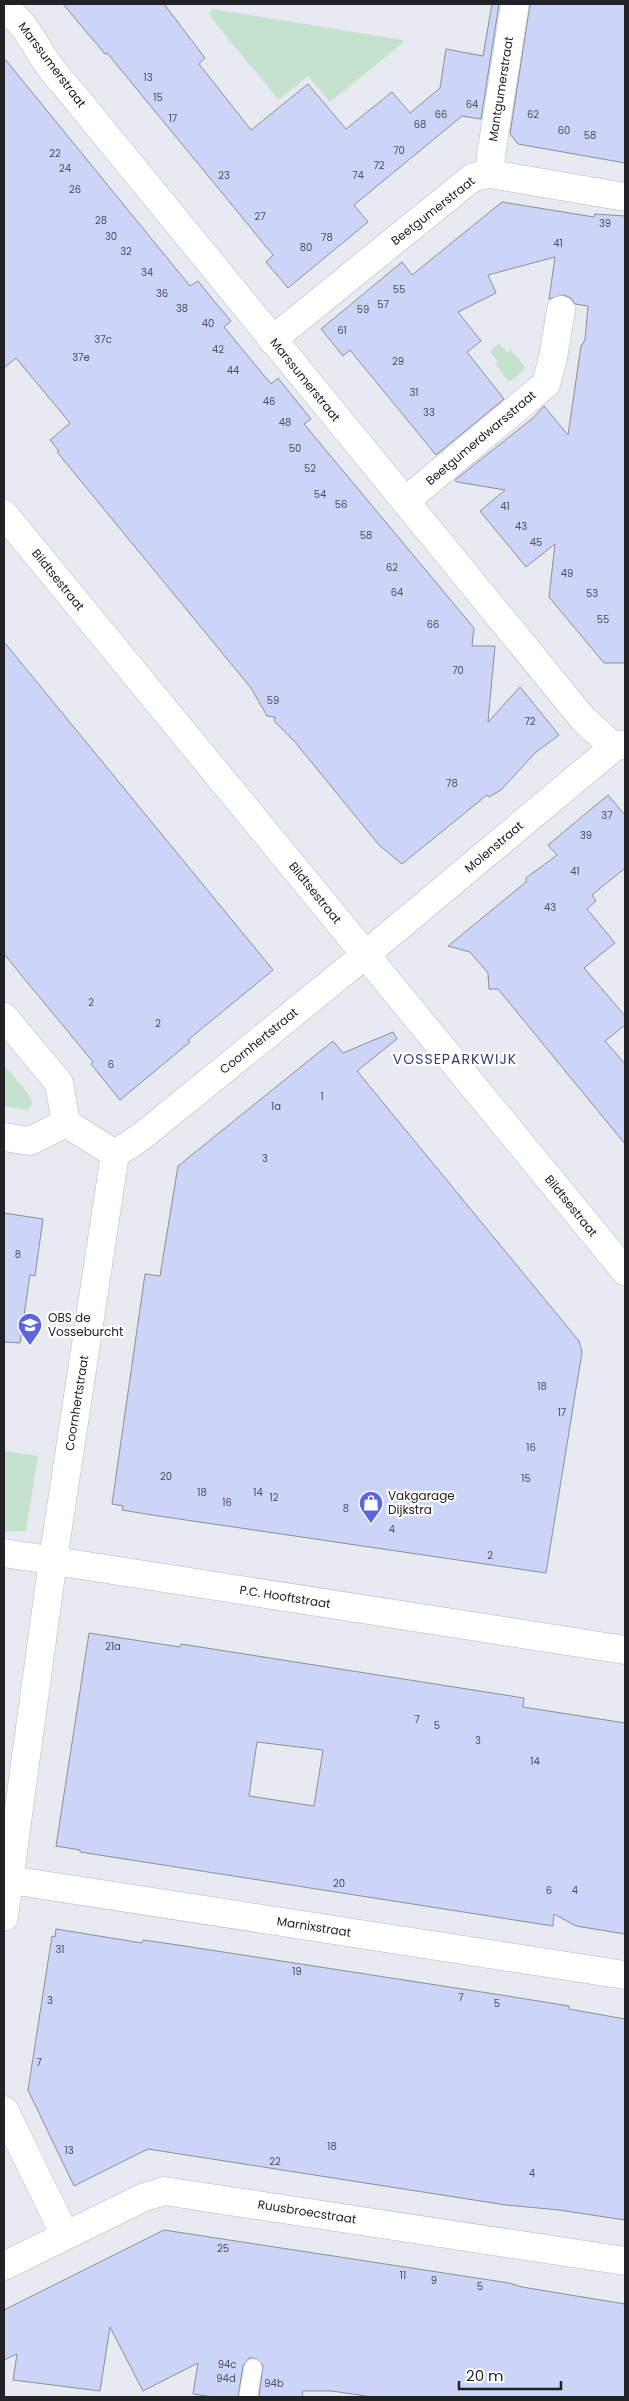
<svg xmlns="http://www.w3.org/2000/svg" width="629" height="2401" font-family="Poppins,sans-serif">
<style>
.green{fill:#c5e2ce}
.building{fill:#ccd4f7;stroke:#8c8e96;fill-rule:evenodd}
.lines{fill:none;stroke-linecap:round;stroke-linejoin:round}
.service-casing{stroke:#b6b8c0;stroke-width:19}
.minor-casing{stroke:#b6b8c0;stroke-width:29}
.tertiary-casing{stroke:#b6b8c0;stroke-width:29}
.service{stroke:#fff;stroke-width:18}
.minor{stroke:#fff;stroke-width:28}
.tertiary{stroke:#fff;stroke-width:28}
.labels{text-anchor:middle;stroke-width:4.5;stroke-linejoin:round;paint-order:stroke}
.number-label{font-size:10px;fill:#4c4e5a}
.street-label{font-size:12px;fill:#212225;stroke:#fff}
.poi-label{font-size:12px;fill:#212225;stroke:#fff;text-anchor:start}
.neighbourhood-label{font-size:14px;letter-spacing:1px;fill:#363d78;stroke:#fff}
</style>
<rect width="100%" height="100%" fill="#e8eaf2"/>
<!-- green -->
<g class="green">
<polygon points="213,9 403,40 404,42 330,102 308,76 279,100 211,18 210,11"/>
<polygon points="499,343 507,353 511,350 526,368 509,382 495,364 498,361 490,352"/>
<polygon points="4,1065 30,1096 32,1104 28,1110 4,1106"/>
<polygon points="4,1451 38,1456 26,1531 4,1532"/>
</g>
<!-- building -->
<g class="building">
<polygon points="63,4 164,4 205,58 199,64 251,130 308,84 346,129 392,92 410,113 440,88 446,49 483,56 492,4 499,4 481,119 462,116 354,205 368,222 288,288 266,262 273,255 140,93 107,53 105,54"/>
<polygon points="530,4 625,4 625,163 518,144 510,134"/>
<polygon points="4,58 190,286 198,281 214,301 231,321 224,327 271,384 278,378 311,419 304,424 474,628 472,646 495,646 488,722 520,687 559,735 535,753 501,790 489,797 487,795 402,864 379,845 295,742 274,721 275,717 267,716 251,688 57,452 59,451 50,440 70,423 16,358 4,368"/>
<polygon points="502,202 594,217 595,214 625,216 625,663 604,663 549,597 555,544 526,567 480,511 505,490 457,482 455,480 533,418 544,406 568,435 581,346 585,340 588,306 575,304 571,298 564,295 549,299 555,257 488,275 496,293 458,312 481,341 467,352 504,399 436,455 350,350 343,356 321,329 402,262 412,275"/>
<polygon points="4,642 273,970 188,1040 190,1042 120,1100 91,1064 93,1062 4,954"/>
<polygon points="608,795 625,815 625,868 592,895 596,901 587,909 615,943 584,968 625,1016 625,1025 605,1041 625,1064 625,1144 498,989 489,989 488,973 470,952 448,946 526,882 526,878 557,855 548,845"/>
<polygon points="393,1032 397,1039 357,1071 579,1341 582,1352 546,1573 152,1515 122,1510 123,1506 112,1504 145,1274 160,1276 178,1166 333,1041 343,1053"/>
<polygon points="4,1213 43,1219 35,1276 30,1275 20,1343 4,1342"/>
<path d="M89 1633 180 1647 181 1644 524 1698 523 1707 625 1723V1934L576 1926 554 1914 553 1926 80 1852V1850L56 1846ZM257 1742 323 1750 314 1806 249 1796Z"/>
<polygon points="56,1929 142,1943 143,1940 178,1945 501,1995 569,2006 569,2009 625,2019 625,2220 559,2210 506,2205 148,2149 74,2186 28,2090 52,1936 55,1937"/>
<polygon points="164,2230 509,2283 522,2287 625,2304 625,2397 372,2397 332,2391 303,2391 302,2397 259,2397 263,2365 254,2358 249,2358 243,2366 238,2397 213,2397 193,2394 198,2363 143,2391 110,2327 100,2391 13,2380 17,2354 4,2360 4,2310"/>
</g>
<g class="lines">
<defs>
<polyline id="service" points="248,2397 253,2368"/>
<g id="minor">
<path d="M4 9C24 20 33 42 45 60 55 75 68 88 79 102L584 720 614 747"/>
<polyline points="490,174 491,155 515,4"/>
<polyline points="272,340 473,177 490,174 625,197"/>
<polyline points="405,501 546,384 553,358 561,310"/>
<polyline points="4,1017 59,1083 66,1123"/>
<polyline points="4,1137 30,1141 66,1123 115,1154"/>
<polyline points="4,1553 625,1650"/>
<polyline points="4,1879 625,1975"/>
<polyline points="4,1917 53,1560 115,1154 141,1137 365,955 614,747 625,744"/>
<polyline points="4,2110 65,2235"/>
<polyline points="4,2266 142,2198 164,2191 625,2261"/>
</g>
<polyline id="tertiary" points="4,514 625,1271"/>
</defs>
<!-- service casing -->
<use href="#service" class="service-casing"/>
<!-- minor casing -->
<use href="#minor" class="minor-casing"/>
<!-- tertiary casing -->
<use href="#tertiary" class="tertiary-casing"/>
<!-- service -->
<use href="#service" class="service"/>
<!-- minor -->
<use href="#minor" class="minor"/>
<!-- tertiary -->
<use href="#tertiary" class="tertiary"/>
</g>
<!-- icons -->
<defs>
<symbol id="school-pin" viewBox="-11 -11 22 30"><path d="M0 17L-7.5 6A9.5 9.5 0 1 1 7.5 6Z" fill="#5b65dc" stroke="#fff"/><path d="M0-5L7-2L0 1L-7-2ZM-4 1L0 2.5L4 1V4Q0 6-4 4Z" fill="#fff"/></symbol>
<symbol id="shop-pin" viewBox="-11 -11 22 30"><path d="M0 17L-7.5 6A9.5 9.5 0 1 1 7.5 6Z" fill="#5b65dc" stroke="#fff"/><path d="M-5-2.5h2.3a2.7 3.5 0 0 1 5.4 0H5L5.5 6h-11ZM-1.5-2.5h3a1.5 2.3 0 0 0-3 0Z" fill="#fff"/></symbol>
</defs>
<g fill-rule="evenodd">
<use href="#school-pin" x="16" y="1311" width="28" height="38"/>
<use href="#shop-pin" x="357" y="1489" width="28" height="38"/>
</g>
<g class="labels">
<!-- number labels -->
<g class="number-label">
<text x="148" y="81">13</text>
<text x="158" y="101">15</text>
<text x="472" y="108">64</text>
<text x="441" y="118">66</text>
<text x="533" y="118">62</text>
<text x="173" y="122">17</text>
<text x="420" y="128">68</text>
<text x="564" y="134">60</text>
<text x="590" y="139">58</text>
<text x="399" y="154">70</text>
<text x="55" y="157">22</text>
<text x="379" y="169">72</text>
<text x="65" y="172">24</text>
<text x="224" y="179">23</text>
<text x="358" y="179">74</text>
<text x="75" y="193">26</text>
<text x="260" y="220">27</text>
<text x="101" y="224">28</text>
<text x="605" y="227">39</text>
<text x="111" y="240">30</text>
<text x="327" y="241">78</text>
<text x="558" y="247">41</text>
<text x="306" y="251">80</text>
<text x="126" y="255">32</text>
<text x="147" y="276">34</text>
<text x="399" y="293">55</text>
<text x="162" y="297">36</text>
<text x="383" y="308">57</text>
<text x="182" y="312">38</text>
<text x="363" y="313">59</text>
<text x="208" y="327">40</text>
<text x="342" y="334">61</text>
<text x="103" y="343">37c</text>
<text x="218" y="353">42</text>
<text x="81" y="361">37e</text>
<text x="398" y="365">29</text>
<text x="233" y="374">44</text>
<text x="414" y="396">31</text>
<text x="269" y="405">46</text>
<text x="429" y="416">33</text>
<text x="285" y="426">48</text>
<text x="295" y="452">50</text>
<text x="310" y="472">52</text>
<text x="320" y="498">54</text>
<text x="341" y="508">56</text>
<text x="505" y="510">41</text>
<text x="521" y="530">43</text>
<text x="366" y="539">58</text>
<text x="536" y="546">45</text>
<text x="392" y="571">62</text>
<text x="567" y="577">49</text>
<text x="397" y="596">64</text>
<text x="592" y="597">53</text>
<text x="603" y="623">55</text>
<text x="433" y="628">66</text>
<text x="458" y="674">70</text>
<text x="273" y="704">59</text>
<text x="530" y="725">72</text>
<text x="452" y="787">78</text>
<text x="607" y="819">37</text>
<text x="586" y="839">39</text>
<text x="575" y="875">41</text>
<text x="550" y="911">43</text>
<text x="91" y="1006">2</text>
<text x="158" y="1027">2</text>
<text x="111" y="1068">6</text>
<text x="322" y="1100">1</text>
<text x="276" y="1110">1a</text>
<text x="265" y="1162">3</text>
<text x="18" y="1258">8</text>
<text x="542" y="1390">18</text>
<text x="562" y="1416">17</text>
<text x="531" y="1451">16</text>
<text x="166" y="1480">20</text>
<text x="526" y="1482">15</text>
<text x="202" y="1496">18</text>
<text x="258" y="1496">14</text>
<text x="274" y="1501">12</text>
<text x="227" y="1506">16</text>
<text x="346" y="1512">8</text>
<text x="392" y="1533">4</text>
<text x="490" y="1559">2</text>
<text x="113" y="1650">21a</text>
<text x="417" y="1723">7</text>
<text x="437" y="1729">5</text>
<text x="478" y="1744">3</text>
<text x="535" y="1765">14</text>
<text x="339" y="1887">20</text>
<text x="549" y="1894">6</text>
<text x="575" y="1894">4</text>
<text x="60" y="1953">31</text>
<text x="297" y="1975">19</text>
<text x="461" y="2001">7</text>
<text x="50" y="2004">3</text>
<text x="497" y="2007">5</text>
<text x="39" y="2066">7</text>
<text x="332" y="2150">18</text>
<text x="69" y="2154">13</text>
<text x="275" y="2165">22</text>
<text x="532" y="2177">4</text>
<text x="223" y="2252">25</text>
<text x="403" y="2279">11</text>
<text x="434" y="2284">9</text>
<text x="480" y="2290">5</text>
<text x="227" y="2368">94c</text>
<text x="226" y="2382">94d</text>
<text x="274" y="2387">94b</text>
</g>
<!-- street labels -->
<g class="street-label">
<text transform="translate(52 65) rotate(53)" y="4">Marssumerstraat</text>
<text transform="translate(501 89) rotate(-81)" y="4">Mantgumerstraat</text>
<text transform="translate(433 211) rotate(-38)" y="4">Beetgumerstraat</text>
<text transform="translate(305 380) rotate(51)" y="4">Marssumerstraat</text>
<text transform="translate(481 438) rotate(-40)" y="4">Beetgumerdwarsstraat</text>
<text transform="translate(58 580) rotate(51)" y="4">Bildtsestraat</text>
<text transform="translate(494 847) rotate(-40)" y="4">Molenstraat</text>
<text transform="translate(315 893) rotate(51)" y="4">Bildtsestraat</text>
<text transform="translate(259 1041) rotate(-39)" y="4">Coornhertstraat</text>
<text transform="translate(571 1206) rotate(51)" y="4">Bildtsestraat</text>
<text transform="translate(77 1403) rotate(-81)" y="4">Coornhertstraat</text>
<text transform="translate(285 1597) rotate(9)" y="4">P.C. Hooftstraat</text>
<text transform="translate(314 1927) rotate(9)" y="4">Marnixstraat</text>
<text transform="translate(307 2212) rotate(9)" y="4">Ruusbroecstraat</text>
</g>
<!-- poi labels -->
<g class="poi-label">
<text x="48" y="1322">OBS de<tspan x="48" dy="14">Vosseburcht</tspan></text>
<text x="388" y="1500">Vakgarage<tspan x="388" dy="14">Dijkstra</tspan></text>
</g>
<!-- neighbourhood labels -->
<g class="neighbourhood-label">
<text x="455" y="1064">VOSSEPARKWIJK</text>
</g>
</g>
<!-- border -->
<rect width="629" height="2401" fill="none" stroke="#212225" stroke-width="10"/>
<!-- scale -->
<path d="M459 2381v8h102v-8" fill="none" stroke="#212225" stroke-width="2.5"/>
<text x="466" y="2381" font-size="15" fill="#212225" stroke="#ffffff" stroke-width="4" paint-order="stroke">20 m</text>
</svg>
